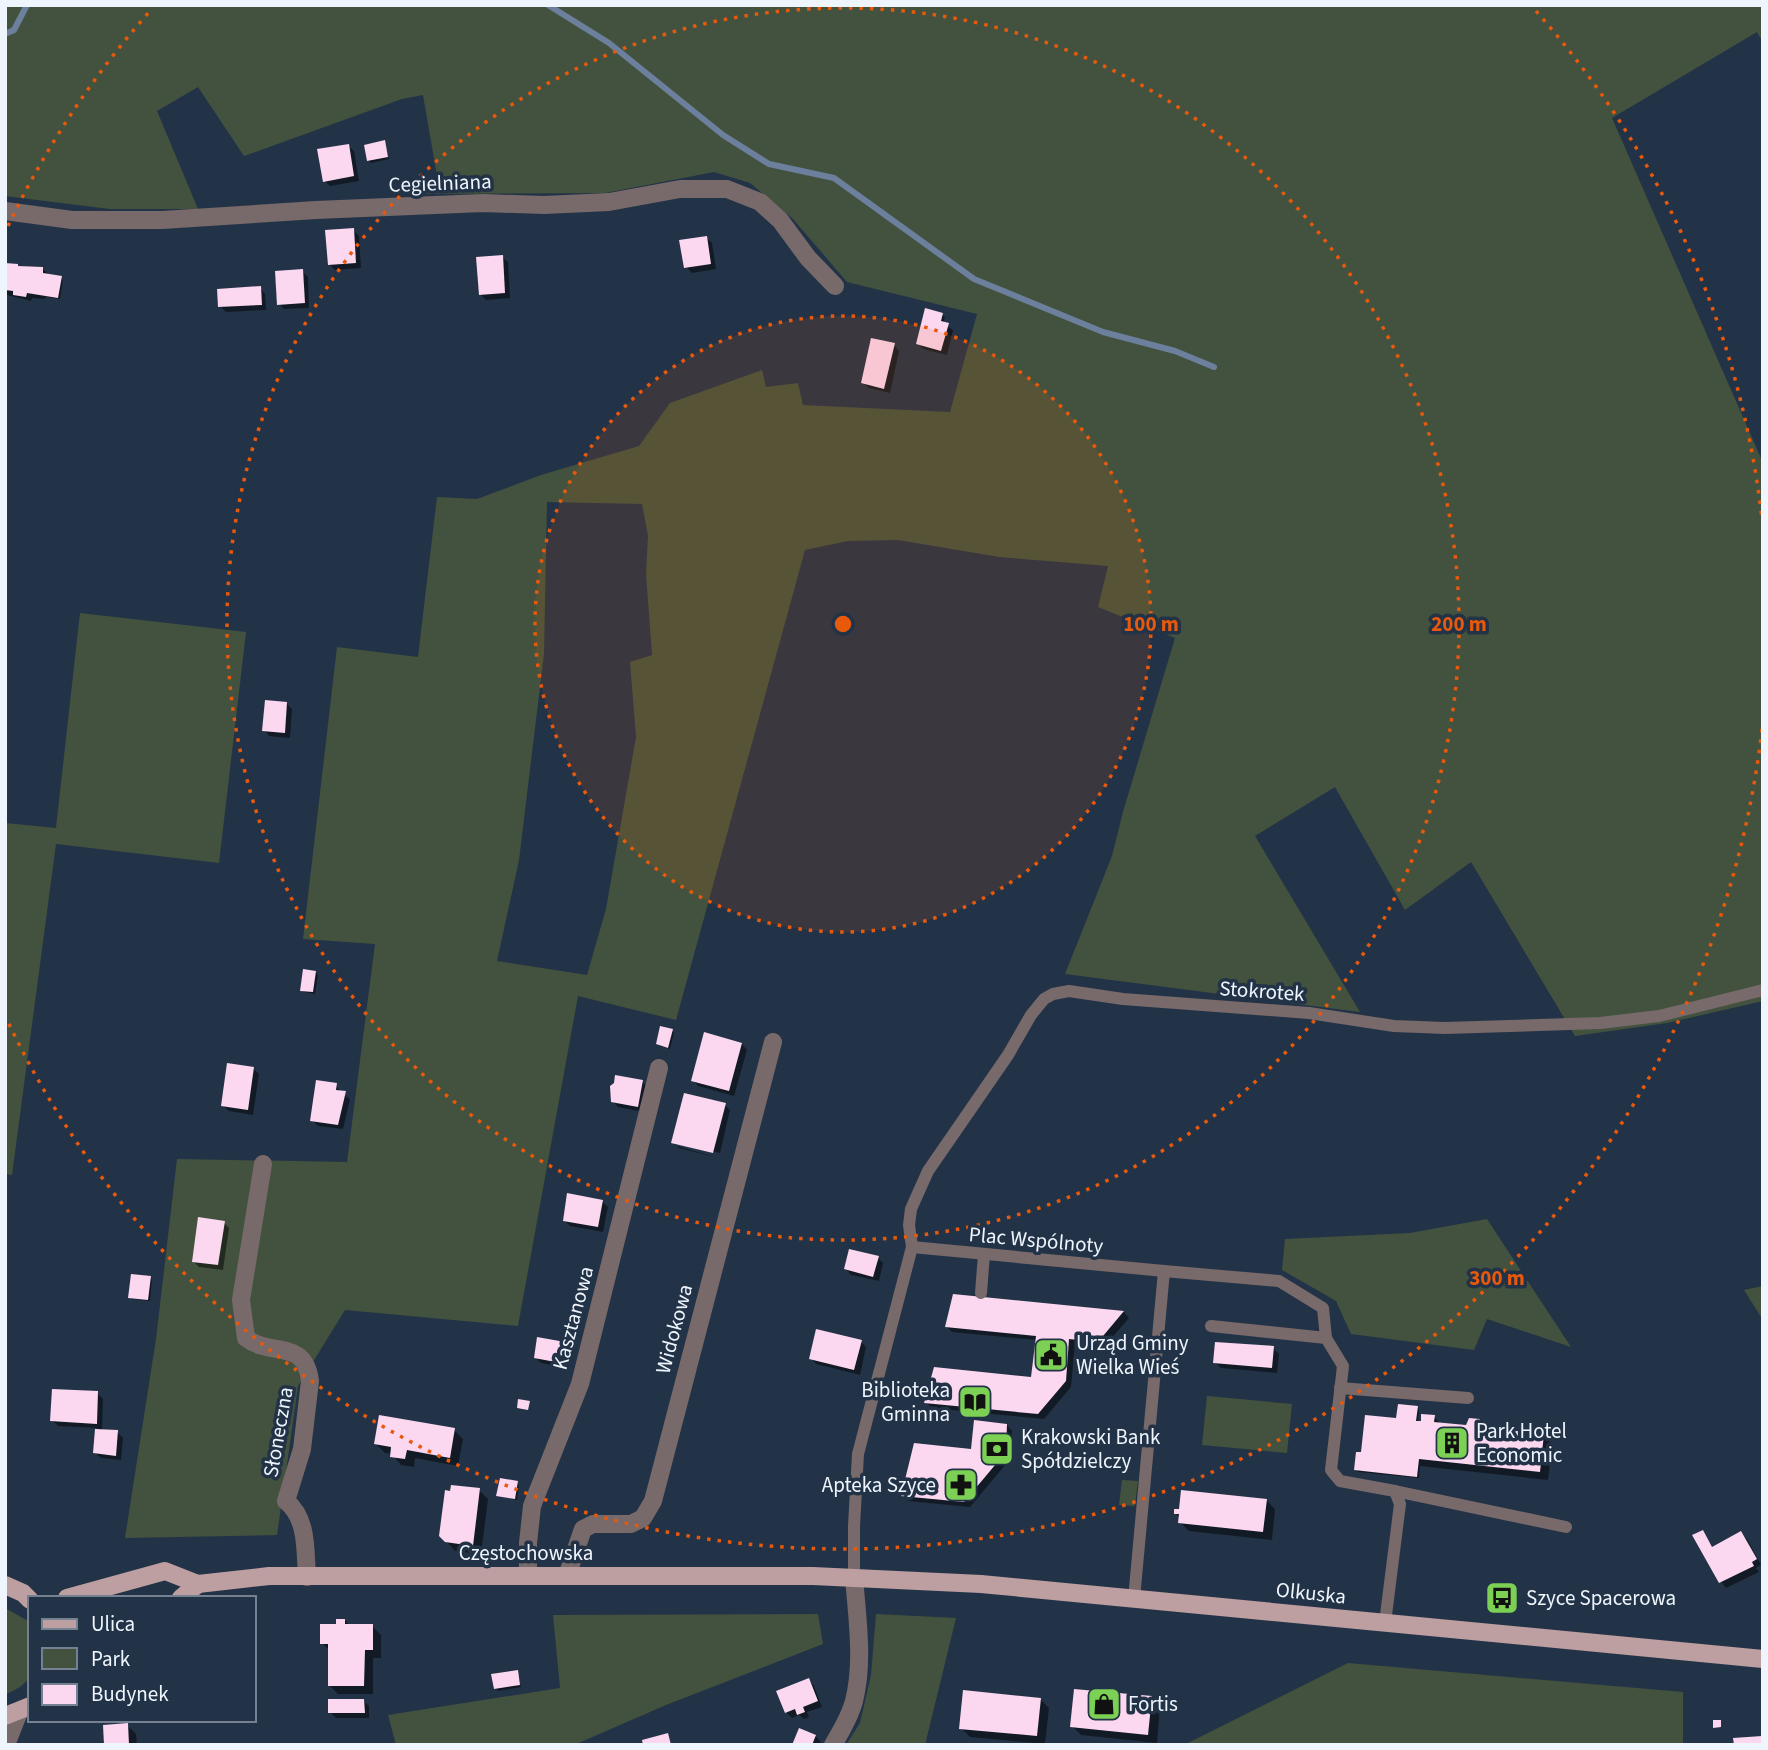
<svg xmlns="http://www.w3.org/2000/svg" width="1768" height="1750" font-family="'Source Sans 3',sans-serif">
<style>
.green{fill:#43523e;fill-rule:evenodd}
.shadow{fill:#0007}
.lines{fill:none;stroke-linecap:round;stroke-linejoin:round}
.stream{stroke:#6c809e;stroke-width:6}
.building{fill:#fbd7f0}
.service{stroke:#78696a;stroke-width:12}
.minor{stroke:#78696a;stroke-width:18}
.tertiary{stroke:#78696a;stroke-width:18}
.primary{stroke:#bd9fa1;stroke-width:18}
.ring{fill:none;stroke:#e8590c;stroke-width:3.5;stroke-dasharray:3.5 7}
.labels{text-anchor:middle;stroke-width:7;stroke-linejoin:round;paint-order:stroke}
.street-label{font-size:21px;fill:#eff5fd;stroke:#233347}
.poi-label{font-size:21px;fill:#eff5fd;stroke:#233347;text-anchor:start}
.centre{fill:#e8590c;stroke:#233347;stroke-width:3.5}
.ring-label{font-size:21px;text-anchor:middle;font-weight:bold;fill:#e8590c;stroke:#233347;stroke-width:7;stroke-linejoin:round;paint-order:stroke}
</style>
<rect width="100%" height="100%" fill="#233347"/>
<!-- green -->
<g class="green">
<path d="M5 5H1763V43L1757 32 1612 118 1763 463V1001L1667 1023 1575 1036 1471 862 1405 910 1335 787 1255 836 1360 1012 1065 974 1112 856 1123 812 1175 638 1098 607 1108 566 999 557 898 540 848 541 805 550 676 1020 578 996 518 1326 345 1310 298 1386 277 1535 125 1538 156 1339 177 1159 347 1162 375 944 303 939 337 647 418 657 437 497 477 499 541 475 639 446 670 403 762 370 766 387 798 383 803 405 950 412 977 314 847 282 793 219 750 183 714 172 605 193 420 194 419 185 438 182 423 95 402 99 244 156 198 87 157 111 198 209H110L5 196ZM547 502 642 504 648 536 646 574 652 655 630 662 636 737 606 909 587 975 497 961 519 860 544 654Z"/>
<polygon points="80,613 246,632 219,863 56,844 12,1175 5,1174 5,823 56,828"/>
<polygon points="1487,1219 1571,1347 1487,1319 1474,1350 1351,1334 1336,1301 1282,1270 1285,1239 1410,1233"/>
<polygon points="1763,1286 1763,1320 1744,1290"/>
<polygon points="1207,1396 1292,1404 1287,1453 1202,1445"/>
<polygon points="1122,1480 1138,1481 1135,1506 1119,1505"/>
<polygon points="5,1608 30,1622 30,1678 20,1687 5,1695"/>
<polygon points="818,1614 823,1644 666,1705 574,1745 396,1745 388,1715 560,1688 553,1615"/>
<polygon points="876,1614 956,1618 925,1745 846,1745 860,1723 871,1675"/>
<polygon points="1348,1663 1683,1692 1683,1745 1184,1745"/>
</g>
<!-- shadow -->
<g class="shadow">
<polygon points="384,142 389,159 371,163 369,161"/>
<polygon points="348,146 354,151 359,181 330,186 325,181"/>
<polygon points="353,230 359,236 361,268 335,270 330,265"/>
<polygon points="706,237 712,243 716,269 692,273 686,267"/>
<polygon points="502,257 508,262 510,298 486,300 481,295"/>
<polygon points="5,264 43,269 49,275 61,277 63,280 60,299 45,297 45,299 32,298 31,301 7,295"/>
<polygon points="302,271 308,277 309,308 284,309 279,304"/>
<polygon points="260,288 265,294 266,310 226,312 220,306"/>
<polygon points="942,315 945,317 943,323 953,330 947,355 923,349 918,344"/>
<polygon points="894,345 899,351 890,393 869,388 863,383"/>
<polygon points="286,703 292,709 290,738 269,736 264,730"/>
<polygon points="315,972 318,975 315,994 304,992 302,990"/>
<polygon points="672,1031 674,1033 670,1049 660,1046 658,1044"/>
<polygon points="742,1044 747,1050 734,1096 698,1086 693,1080"/>
<polygon points="253,1068 259,1074 253,1115 229,1111 223,1106"/>
<polygon points="642,1082 648,1087 644,1112 618,1107 613,1101"/>
<polygon points="336,1085 341,1093 350,1099 343,1129 318,1126 312,1120"/>
<polygon points="725,1105 730,1110 720,1153 677,1143 677,1146 718,1158 679,1148 673,1142"/>
<polygon points="602,1201 608,1207 603,1232 570,1226 564,1220"/>
<polygon points="224,1223 229,1228 223,1270 199,1267 193,1261"/>
<polygon points="878,1258 883,1263 879,1281 851,1275 846,1269"/>
<polygon points="150,1278 152,1280 150,1301 132,1299 130,1297"/>
<polygon points="955,1296 1124,1312 1129,1318 1104,1347 1075,1344 1071,1387 1044,1419 932,1408 926,1402 1033,1379 1037,1340 952,1332 946,1326"/>
<polygon points="861,1342 866,1347 860,1375 816,1364 811,1358"/>
<polygon points="564,1344 570,1349 567,1368 541,1363 536,1358"/>
<polygon points="1273,1348 1279,1354 1277,1373 1221,1368 1215,1362"/>
<polygon points="97,1393 103,1399 102,1431 117,1432 123,1438 121,1460 101,1458 95,1453 97,1428 58,1426 52,1420"/>
<polygon points="1417,1408 1419,1410 1418,1422 1434,1417 1441,1424 1467,1427 1479,1420 1488,1430 1543,1436 1552,1444 1548,1480 1420,1466 1419,1478 1358,1472 1356,1469 1362,1454 1398,1420"/>
<polygon points="1007,1425 1012,1431 1011,1458 970,1507 908,1501 903,1495"/>
<polygon points="454,1430 463,1439 458,1466 415,1458 414,1467 401,1465 392,1454 385,1453 376,1444"/>
<polygon points="517,1482 519,1485 517,1500 498,1495"/>
<polygon points="479,1490 488,1499 481,1554 455,1551 446,1541"/>
<polygon points="1266,1500 1275,1509 1272,1540 1189,1531 1180,1522 1180,1518 1176,1514"/>
<polygon points="1703,1532 1712,1548 1741,1533 1747,1539 1761,1565 1756,1568 1759,1572 1726,1588 1721,1582 1706,1553"/>
<polygon points="345,1620 350,1626 372,1626 381,1635 381,1658 373,1658 373,1694 338,1694 330,1686 329,1650 322,1643"/>
<polygon points="517,1672 521,1687 498,1691 496,1688"/>
<polygon points="809,1680 814,1686 822,1707 807,1712 809,1717 804,1719 799,1715 792,1718 786,1712"/>
<polygon points="1151,1698 1160,1707 1157,1743 1081,1735 1072,1726"/>
<polygon points="1040,1699 1049,1708 1045,1744 970,1737 961,1728"/>
<polygon points="363,1701 369,1706 369,1718 336,1718 330,1712"/>
<polygon points="127,1725 136,1734 137,1745 106,1745"/>
<polygon points="815,1736 821,1742 819,1745 794,1745"/>
</g>
<g class="lines">
<!-- stream -->
<g class="stream">
<polyline points="548,5 609,43 723,135 769,164 834,178 974,279 1103,332 1175,351 1214,367"/>
<polyline points="5,34 14,30 27,5"/>
</g>
</g>
<!-- building -->
<g class="building">
<polygon points="385,140 388,157 367,161 364,145"/>
<polygon points="349,144 354,176 323,182 317,149"/>
<polygon points="354,228 356,263 328,265 325,230"/>
<polygon points="707,236 711,264 684,268 679,240"/>
<polygon points="503,255 505,293 479,295 476,257"/>
<polygon points="5,263 18,264 18,266 43,267 43,273 62,276 58,298 27,293 26,297 13,295 13,291 5,290"/>
<polygon points="303,269 305,303 277,305 275,271"/>
<polygon points="261,286 262,305 218,307 217,289"/>
<polygon points="925,308 943,313 941,321 949,323 941,351 916,344"/>
<polygon points="871,338 895,343 884,389 861,383"/>
<polygon points="265,700 287,702 285,733 262,731"/>
<polygon points="303,969 316,971 313,992 300,991"/>
<polygon points="660,1026 673,1029 668,1048 656,1044"/>
<polygon points="704,1032 742,1043 729,1091 691,1081"/>
<polygon points="227,1063 254,1067 248,1110 221,1106"/>
<polygon points="615,1075 643,1080 638,1107 611,1102 610,1086 614,1083"/>
<polygon points="316,1080 337,1083 336,1090 346,1091 338,1125 310,1121"/>
<polygon points="684,1093 726,1103 713,1153 671,1143"/>
<polygon points="567,1193 603,1200 598,1227 563,1221"/>
<polygon points="198,1217 225,1221 218,1265 192,1262"/>
<polygon points="849,1249 879,1256 873,1277 844,1269"/>
<polygon points="131,1274 151,1276 148,1300 128,1298"/>
<polygon points="953,1294 1124,1311 1098,1342 1069,1339 1066,1381 1038,1414 924,1403 934,1367 1031,1377 1036,1336 945,1327"/>
<polygon points="816,1329 862,1340 854,1370 809,1359"/>
<polygon points="537,1337 565,1342 561,1363 534,1358"/>
<polygon points="1215,1342 1274,1346 1272,1368 1213,1363"/>
<polygon points="52,1389 98,1391 97,1424 50,1421"/>
<polygon points="518,1399 530,1401 528,1410 517,1408"/>
<polygon points="1398,1404 1418,1406 1416,1421 1421,1421 1421,1414 1435,1415 1434,1422 1466,1425 1469,1418 1480,1419 1479,1427 1544,1434 1540,1472 1419,1459 1417,1477 1354,1470 1356,1452 1361,1452 1365,1415 1396,1418"/>
<polygon points="379,1415 455,1428 450,1458 407,1450 405,1459 390,1457 391,1447 374,1444"/>
<polygon points="974,1420 1007,1424 1006,1452 964,1502 901,1496 914,1443 971,1449"/>
<polygon points="95,1429 118,1430 116,1456 93,1453"/>
<polygon points="500,1478 518,1481 515,1499 496,1496"/>
<polygon points="451,1485 480,1488 473,1546 445,1542 439,1536 445,1490 450,1491"/>
<polygon points="1181,1490 1267,1499 1263,1532 1178,1523 1179,1514 1174,1514 1174,1509 1179,1509"/>
<polygon points="1703,1530 1712,1547 1741,1531 1757,1559 1752,1562 1754,1566 1719,1583 1692,1535"/>
<polygon points="336,1619 345,1619 345,1624 373,1624 373,1650 365,1650 364,1686 328,1686 328,1644 320,1644 320,1624 336,1624"/>
<polygon points="518,1670 520,1685 494,1689 491,1674"/>
<polygon points="809,1678 818,1701 803,1707 805,1712 797,1715 795,1709 785,1713 776,1691"/>
<polygon points="1074,1689 1152,1696 1148,1735 1070,1727"/>
<polygon points="963,1690 1041,1698 1037,1736 959,1729"/>
<polygon points="328,1699 364,1699 365,1713 328,1713"/>
<polygon points="1713,1720 1721,1720 1721,1727 1713,1728"/>
<polygon points="128,1723 129,1745 104,1745 103,1725"/>
<polygon points="799,1728 816,1735 812,1745 792,1745"/>
<polygon points="668,1733 671,1745 643,1745 642,1740"/>
<polygon points="1762,1736 1763,1745 1734,1745 1733,1738"/>
</g>
<g class="lines">
<!-- service -->
<g class="service">
<polyline points="912,1247 1164,1271 1134,1599"/>
<polyline points="1164,1271 1279,1281 1323,1308 1326,1338 1343,1366 1331,1470 1340,1481 1395,1491 1400,1504 1385,1623"/>
<polyline points="981,1293 984,1254"/>
<polyline points="1211,1326 1326,1338"/>
<polyline points="1340,1388 1468,1398"/>
<polyline points="1395,1491 1566,1527"/>
<polyline points="854,1577 854,1526 858,1454 912,1247 909,1225 911,1209 928,1171 1008,1055 1031,1015 1044,999 1053,994 1069,991 1123,999 1309,1013 1394,1026 1445,1028 1600,1023 1659,1016 1763,990"/>
</g>
<!-- minor -->
<g class="minor">
<polyline points="5,211 72,220 162,220 316,210 483,203 544,205 609,202 680,189 727,189 760,202 780,220 808,258 835,286"/>
<path d="M263 1164 241 1300 246 1338C270 1357 305 1338 310 1381L302 1449 286 1501C308 1519 305 1550 307 1577"/>
<polyline points="528,1576 528,1543 532,1506 580,1384 659,1068"/>
<polyline points="567,1576 583,1529 593,1524 631,1524 643,1518 653,1501 773,1042"/>
<path d="M833 1745C841 1731 850 1717 854 1701 864 1662 857 1617 854 1577"/>
</g>
<!-- tertiary -->
<polyline class="tertiary" points="6,1745 19,1712"/>
<!-- primary -->
<g class="primary">
<polyline points="5,1585 23,1593 30,1600"/>
<polyline points="67,1598 165,1571 198,1584 269,1576 813,1576 981,1584 1763,1659"/>
<polyline points="181,1598 198,1584"/>
<polyline points="5,1716 30,1706"/>
</g>
</g>
<!-- distance rings -->
<circle cx="843" cy="624" r="308" fill="#e8590c" fill-opacity=".12"/>
<g class="ring">
<circle cx="843" cy="624" r="308"/>
<circle cx="843" cy="624" r="616"/>
<path d="M1762 729A925 925 0 0 1 8 1022M8 226A925 925 0 0 1 150 11M1536 11A925 925 0 0 1 1762 519"/>
</g>
<!-- icons -->
<defs>
<symbol id="civic-square" viewBox="-11 -11 22 22"><rect x="-9" y="-9" width="18" height="18" rx="4" fill="#7cd154" stroke="#233347"/><path d="M-.6-6.5H3V-4.5H.6V-3L4-1V1h2V6H-6V1h2V-1L-.6-3ZM-1.2 2.5V6h2.4V2.5Z" fill="#111"/></symbol>
<symbol id="library-square" viewBox="-11 -11 22 22"><rect x="-9" y="-9" width="18" height="18" rx="4" fill="#7cd154" stroke="#233347"/><path d="M-6-4Q-3-5.5-.7-3.5V5Q-3 3-6 4ZM6-4Q3-5.5 .7-3.5V5Q3 3 6 4Z" fill="#111"/></symbol>
<symbol id="building-square" viewBox="-11 -11 22 22"><rect x="-9" y="-9" width="18" height="18" rx="4" fill="#7cd154" stroke="#233347"/><path d="M-4-6H4V6H1V3H-1V6H-4ZM-2.5-4.3h1.7v1.8h-1.7ZM.8-4.3h1.7v1.8H.8ZM-2.5-1h1.7V.8h-1.7ZM.8-1h1.7V.8H.8Z" fill="#111"/></symbol>
<symbol id="bank-square" viewBox="-11 -11 22 22"><rect x="-9" y="-9" width="18" height="18" rx="4" fill="#7cd154" stroke="#233347"/><path d="M-6-4H6V4H-6ZM0-2.3a2.3 2.3 0 1 0 0 4.6a2.3 2.3 0 1 0 0-4.6Z" fill="#111"/></symbol>
<symbol id="pharmacy-square" viewBox="-11 -11 22 22"><rect x="-9" y="-9" width="18" height="18" rx="4" fill="#7cd154" stroke="#233347"/><path d="M-2-6h4v4h4v4h-4v4h-4v-4h-4v-4h4Z" fill="#111"/></symbol>
<symbol id="bus-square" viewBox="-11 -11 22 22"><rect x="-9" y="-9" width="18" height="18" rx="4" fill="#7cd154" stroke="#233347"/><path d="M-5-6H5V4H4V6H2V4H-2V6H-4V4H-5ZM-3.5-4V0h7V-4ZM-3.5 1.2v1.5H-2V1.2ZM2 1.2v1.5H3.5V1.2Z" fill="#111"/></symbol>
<symbol id="shop-square" viewBox="-11 -11 22 22"><rect x="-9" y="-9" width="18" height="18" rx="4" fill="#7cd154" stroke="#233347"/><path d="M-5-2.5h2.3a2.7 3.5 0 0 1 5.4 0H5L5.5 6h-11ZM-1.5-2.5h3a1.5 2.3 0 0 0-3 0Z" fill="#111"/></symbol>
</defs>
<g fill-rule="evenodd">
<use href="#civic-square" x="1032" y="1336" width="38" height="38"/>
<use href="#library-square" x="956" y="1383" width="38" height="38"/>
<use href="#building-square" x="1433" y="1424" width="38" height="38"/>
<use href="#bank-square" x="978" y="1430" width="38" height="38"/>
<use href="#pharmacy-square" x="942" y="1466" width="38" height="38"/>
<use href="#bus-square" x="1483" y="1579" width="38" height="38"/>
<use href="#shop-square" x="1085" y="1685" width="38" height="38"/>
</g>
<g class="labels">
<!-- street labels -->
<g class="street-label">
<text transform="translate(440 183) rotate(-2)" y="7">Cegielniana</text>
<text transform="translate(1262 991) rotate(4)" y="7">Stokrotek</text>
<text transform="translate(1036 1240) rotate(5)" y="7">Plac Wspólnoty</text>
<text transform="translate(573 1318) rotate(-75)" y="7">Kasztanowa</text>
<text transform="translate(674 1329) rotate(-75)" y="7">Widokowa</text>
<text transform="translate(278 1432) rotate(-80)" y="7">Słoneczna</text>
<text x="526" y="1560">Częstochowska</text>
<text transform="translate(1311 1593) rotate(6)" y="7">Olkuska</text>
</g>
<!-- poi labels -->
<g class="poi-label">
<text x="1076" y="1350">Urząd Gminy<tspan x="1076" dy="24">Wielka Wieś</tspan></text>
<text x="950" y="1397" text-anchor="end">Biblioteka<tspan x="950" dy="24">Gminna</tspan></text>
<text x="1476" y="1438">Park Hotel<tspan x="1476" dy="24">Economic</tspan></text>
<text x="1021" y="1444">Krakowski Bank<tspan x="1021" dy="24">Spółdzielczy</tspan></text>
<text x="936" y="1492" text-anchor="end">Apteka Szyce</text>
<text x="1526" y="1605">Szyce Spacerowa</text>
<text x="1128" y="1711">Fortis</text>
</g>
</g>
<circle cx="843" cy="624" r="10" class="centre"/>
<g class="ring-label">
<text x="1151" y="631">100 m</text>
<text x="1459" y="631">200 m</text>
<text x="1497" y="1285">300 m</text>
</g>
<!-- border -->
<rect width="1768" height="1750" fill="none" stroke="#eff5fd" stroke-width="14"/>
<!-- legend -->
<rect x="28" y="1596" width="228" height="126" fill="#233347" stroke="#758190" stroke-width="2"/>
<rect x="42" y="1619" width="35" height="10" fill="#bd9fa1" stroke="#758190" stroke-width="2"/>
<text x="91" y="1631" font-size="21" fill="#eff5fd">Ulica</text>
<rect x="42" y="1648" width="35" height="21" fill="#43523e" stroke="#758190" stroke-width="2"/>
<text x="91" y="1666" font-size="21" fill="#eff5fd">Park</text>
<rect x="42" y="1684" width="35" height="21" fill="#fbd7f0" stroke="#758190" stroke-width="2"/>
<text x="91" y="1701" font-size="21" fill="#eff5fd">Budynek</text>
</svg>
